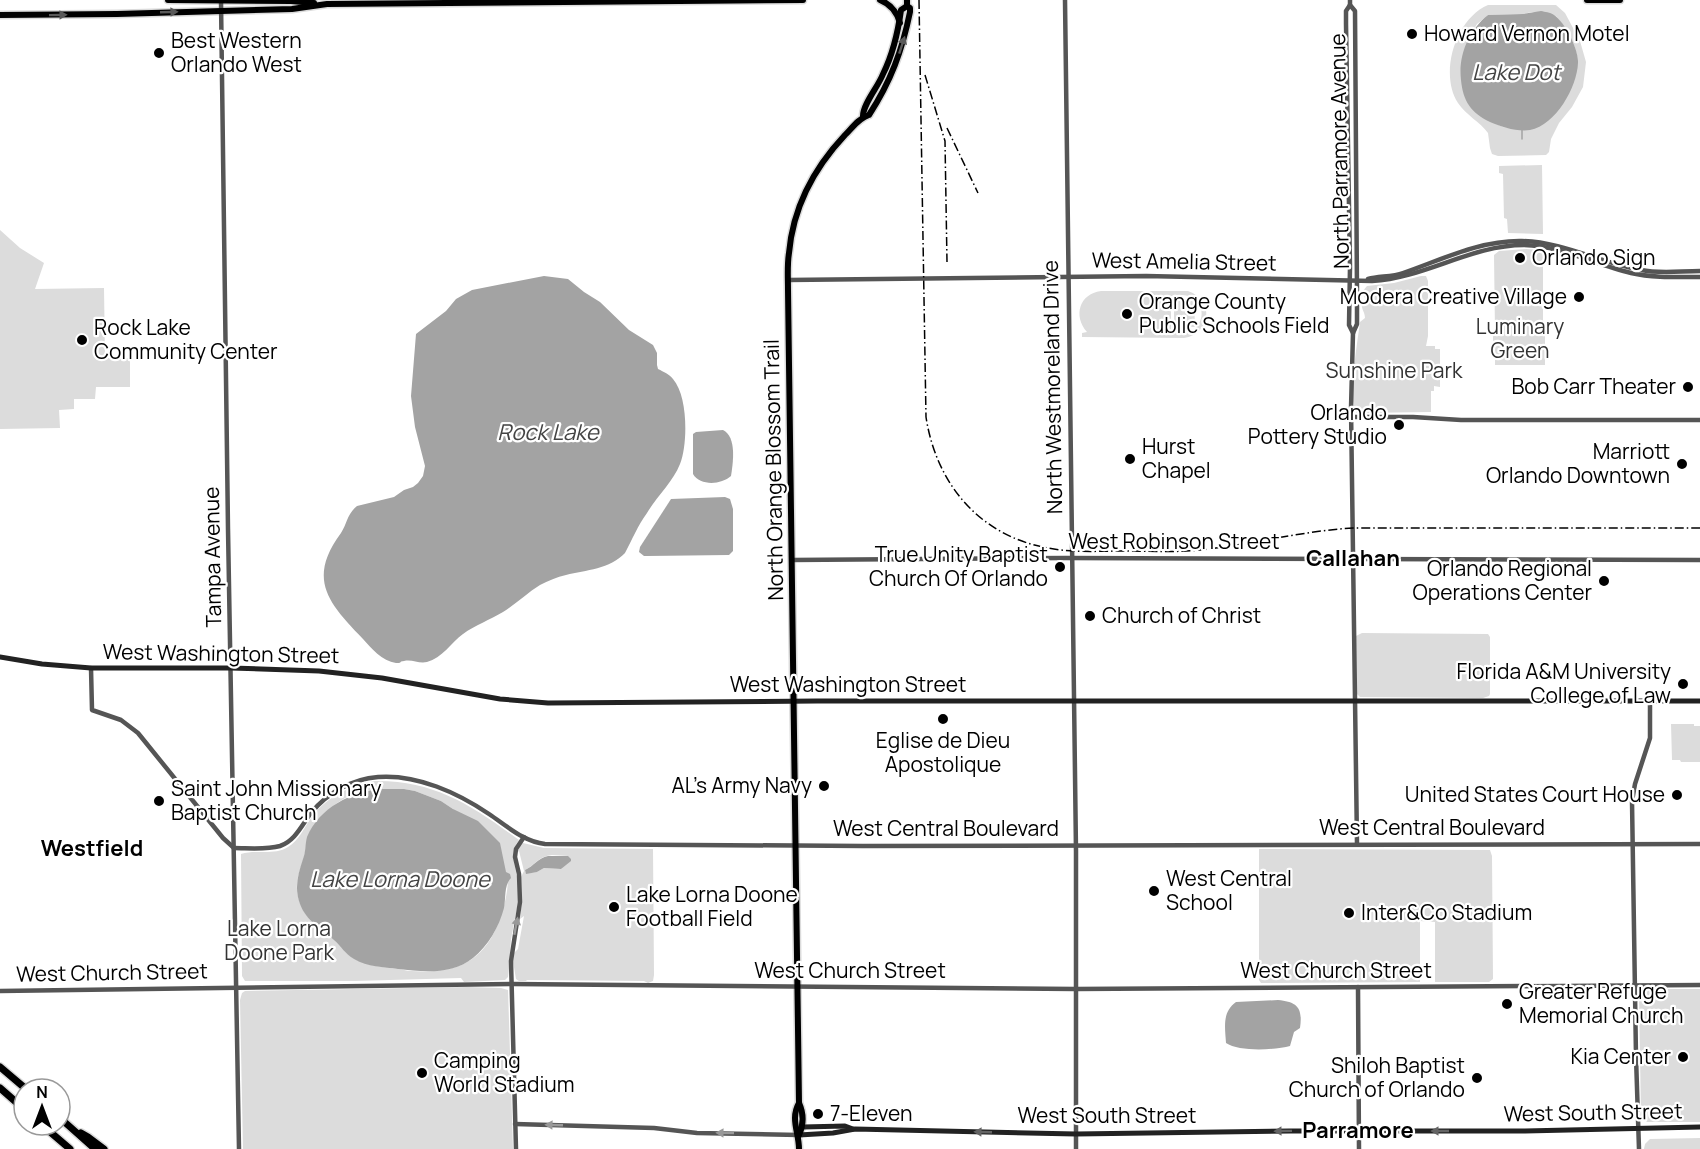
<svg xmlns="http://www.w3.org/2000/svg" width="1700" height="1149" font-family="Manrope,sans-serif">
<style>
.green{fill:#dcdcdc;fill-rule:evenodd}
.water{fill:#a3a3a3}
.lines{fill:none;stroke-linecap:round;stroke-linejoin:round}
.stream{stroke:#a3a3a3;stroke-width:1.5}
.primary-casing{stroke:#dbdbdb;stroke-width:9}
.trunk-casing{stroke:#dbdbdb;stroke-width:9}
.motorway-casing{stroke:#dbdbdb;stroke-width:10}
.tertiary{stroke:#555;stroke-width:4.5}
.secondary{stroke:#222;stroke-width:5}
.primary{stroke:#000;stroke-width:6}
.trunk{stroke:#000;stroke-width:6}
.motorway{stroke:#000;stroke-width:7}
.rail{stroke:#000;stroke-width:1.5;stroke-dasharray:9 3 1.5 3;stroke-linecap:butt}
.oneway{fill:#595959}
.oneway2{fill:#999}
.oneway3{fill:#646464}
.poi-dot{fill:#000;stroke:#fff;stroke-width:2}
.labels{text-anchor:middle;stroke-width:4.5;stroke-linejoin:round;paint-order:stroke}
.poi-label{font-size:21px;fill:#000;stroke:#fff;text-anchor:start}
.street-label{font-size:21px;fill:#000;stroke:#fff}
.park-label{font-size:21px;fill:#333;stroke:#fff}
.water-label{font-size:22px;font-style:italic;fill:#444;stroke:#fff}
.neighbourhood-label{font-size:22px;font-weight:bold;fill:#000;stroke:#fff}
</style>
<rect width="100%" height="100%" fill="#fff"/>
<!-- green -->
<g class="green">
<path d="M1488 5H1556L1565 13 1580 41 1586 62 1583 87 1572 107 1559 123 1551 139 1549 152 1546 155 1498 156 1492 154 1490 148 1488 133C1480 122 1466 115 1458 103 1439 74 1455 19 1488 5ZM1532 12 1556 16C1567 29 1577 45 1578 63L1528 130 1503 127 1483 118 1467 41 1477 24 1488 15 1523 14Z"/>
<polygon points="1542,165 1543,234 1508,233 1507,219 1504,218 1503,174 1499,173 1499,166"/>
<polygon points="0,230 20,248 44,263 35,289 104,288 105,358 130,358 130,387 96,387 95,399 74,399 74,409 59,410 60,428 0,429"/>
<polygon points="1526,249 1541,250 1545,253 1545,261 1543,263 1543,327 1545,329 1545,365 1495,365 1495,357 1493,354 1493,335 1495,332 1494,255 1499,251"/>
<path d="M1421 276H1426L1428 281V336L1426 346H1435V349H1440V387L1434 386V391H1431V412L1357 413C1347 402 1358 339 1360 322L1365 318C1365 312 1361 309 1362 304L1365 303V298L1362 292 1367 286 1394 283Z"/>
<path d="M1188 291C1215 300 1211 334 1184 338L1082 337V333L1087 332C1073 316 1079 294 1101 291ZM1171 296C1177 296 1184 294 1190 297 1206 303 1205 325 1190 331 1185 334 1177 333 1171 332Z"/>
<polygon points="1174,301 1194,301 1195,327 1174,327"/>
<polygon points="1362,633 1488,634 1490,637 1490,694 1489,696 1483,698 1360,697 1357,694 1356,636"/>
<polygon points="1671,724 1694,724 1694,726 1700,726 1700,762 1681,762 1680,760 1672,760"/>
<path d="M375 781C434 780 473 806 519 840 508 854 517 868 518 884 520 903 514 921 511 940 510 952 510 964 508 977L505 980 464 982 461 978 355 981H245L242 976 241 854C256 849 274 856 288 847 299 840 304 828 311 818 327 796 350 786 375 781ZM381 789H404L415 791 441 801 453 809 507 874C510 883 504 909 500 918 485 963 455 974 411 971 406 971 402 969 397 969 382 967 367 966 353 958 345 953 341 945 334 939 321 928 306 921 300 903 291 879 304 868 306 846 308 823 334 802 354 794 363 791 371 790 381 789Z"/>
<path d="M523 843 544 848 653 849 654 975 653 981 648 983 644 981 527 980 526 981H519L516 979 513 961 514 953 518 949 524 916 520 919 522 901 521 877 524 871 519 851 517 853 520 845ZM552 855 568 856 561 869 544 868 537 872 526 873 525 870C535 865 539 856 552 855Z"/>
<polygon points="1259,849 1490,850 1492,856 1493,979 1489,982 1435,982 1435,922 1420,921 1420,982 1261,983 1259,980"/>
<polygon points="468,987 501,988 508,990 513,1149 243,1149 240,1000 242,993 245,991"/>
<polygon points="1645,989 1700,989 1700,1122 1647,1122 1641,1116 1639,995 1641,991"/>
<polygon points="1700,1138 1700,1149 1644,1149 1645,1144 1650,1139"/>
</g>
<!-- water -->
<g class="water">
<path d="M1541 11C1545 12 1550 12 1554 15 1565 22 1579 50 1578 63 1577 87 1556 125 1530 130 1518 132 1501 127 1490 122 1471 113 1463 101 1461 80 1458 55 1469 30 1488 15L1523 14Z"/>
<path d="M544 276 568 279 584 292 600 302 629 330 653 345 657 353V365L658 369C664 372 669 374 673 379 688 396 688 444 680 464 673 482 657 496 647 513 638 525 632 540 625 553 610 569 586 570 566 575 557 577 548 581 540 585 527 593 516 604 503 612 490 620 475 625 463 634 451 643 442 658 427 662 419 664 412 659 404 661 397 662 404 663 396 663 382 661 371 648 363 639 328 603 307 579 341 533 347 524 347 514 357 506L394 497 404 490 413 487 418 483 423 476 425 466 415 427 411 396 416 334 446 311 456 299 472 290Z"/>
<path d="M723 430C737 437 733 463 731 476 721 485 700 486 693 474V434L696 432Z"/>
<polygon points="725,497 730,499 733,509 733,551 729,555 647,556 644,556 639,552 640,547 671,499"/>
<path d="M381 789H404L415 791 441 801 453 809 478 821 500 843 506 872 510 874 511 878C504 885 506 898 504 908 499 927 488 946 473 958 452 975 423 972 398 969 383 967 368 967 354 959 345 954 341 946 334 940 321 928 306 921 300 904 294 888 298 874 303 859 306 852 305 844 307 837 319 808 352 791 381 789Z"/>
<path d="M548 856H568L571 859V861L561 869 544 868 537 872 526 874 525 870C534 866 538 858 548 856Z"/>
<path d="M1278 1000C1297 1002 1303 1007 1300 1028L1294 1032 1290 1046C1275 1050 1239 1052 1226 1043 1225 1027 1222 1012 1236 1002Z"/>
</g>
<g class="lines">
<!-- stream -->
<polyline class="stream" points="1522,130 1522,139"/>
<defs>
<g id="primary">
<path d="M863 116C863 104 878 87 883 74 893 54 898 32 901 10L907 6"/>
<path d="M799 1103C790 1119 799 1132 799 1149"/>
<path d="M799 1135C804 1124 804 1114 799 1103L788 290C788 278 787 265 789 253 793 208 814 168 845 135 852 128 859 118 869 115 891 81 902 51 910 12V8L907 6V0"/>
</g>
<g id="trunk">
<polyline points="168,0 291,1 314,3"/>
<path d="M880 0C890 4 897 12 900 23"/>
<polyline points="1587,0 1620,0"/>
<polyline points="0,15 117,14 292,9 327,4 803,0"/>
</g>
<g id="motorway">
<polyline points="0,1067 26,1089"/>
<polyline points="0,1088 24,1109"/>
<polyline points="60,1118 95,1149"/>
<polyline points="42,1125 70,1149"/>
<polyline points="81,1133 88,1137 104,1149"/>
</g>
</defs>
<!-- primary casing -->
<use href="#primary" class="primary-casing"/>
<!-- trunk casing -->
<use href="#trunk" class="trunk-casing"/>
<!-- motorway casing -->
<use href="#motorway" class="motorway-casing"/>
<!-- tertiary -->
<g class="tertiary">
<polyline points="1065,0 1076,851 1076,1149"/>
<polyline points="1350,0 1350,5 1346,11 1346,24 1350,267 1349,325 1353,333"/>
<polyline points="221,1 228,529 239,1149"/>
<polyline points="1350,5 1355,11 1357,292 1357,324 1353,333 1351,408 1357,844"/>
<path d="M1368 279C1379 276 1392 277 1403 273 1441 260 1480 240 1522 241 1564 242 1600 263 1641 270 1660 274 1680 271 1700 271"/>
<path d="M788 280 1146 276 1372 281C1425 278 1471 245 1524 245 1562 246 1595 265 1631 273 1653 278 1677 277 1700 277"/>
<polyline points="1351,417 1413,417 1461,420 1700,420"/>
<polyline points="792,560 1066,558 1700,560"/>
<polyline points="91,668 92,710 121,720 138,733 223,838 234,848"/>
<path d="M234 848C248 848 266 850 280 846 295 841 302 825 311 813 327 793 352 779 378 777 417 774 458 793 489 814 507 826 524 842 545 844L863 846 1700 844"/>
<polyline points="1358,987 1359,1149"/>
<polyline points="0,991 512,984 1076,989 1700,985"/>
<polyline points="515,1124 654,1128 697,1133 799,1135"/>
<polyline points="516,1149 511,961 520,902 519,874 515,857 516,849 524,837"/>
<polyline points="1639,1149 1636,1057 1632,801 1635,784 1650,738 1650,701"/>
</g>
<!-- secondary -->
<g class="secondary">
<polyline points="0,657 42,664 91,668 231,668 319,671 382,678 500,699 548,703 817,701 1700,701"/>
<polyline points="803,1127 845,1126 853,1129"/>
<polyline points="799,1135 833,1133 855,1129 1076,1134 1290,1131 1525,1131 1700,1127"/>
</g>
<!-- primary -->
<use href="#primary" class="primary"/>
<!-- trunk -->
<use href="#trunk" class="trunk"/>
<!-- motorway -->
<use href="#motorway" class="motorway"/>
<!-- rail -->
<g class="rail">
<path d="M919 0 926 417C936 483 979 536 1048 548 1073 553 1100 551 1125 551 1153 551 1181 553 1208 549 1256 543 1304 531 1353 528H1700"/>
<polyline points="925,75 945,141 947,262"/>
<polyline points="947,128 978,193"/>
</g>
</g>
<!-- one-way arrows -->
<defs><path id="oneway-solid" d="M-6-.8H1V-3.2L6.5 0L1 3.2V.8H-6Z" transform="scale(1.5)"/></defs>
<g class="oneway">
<use href="#oneway-solid" transform="translate(169 12) rotate(-2)"/>
<use href="#oneway-solid" transform="translate(58 15) rotate(-1)"/>
<use href="#oneway-solid" transform="translate(902 45) rotate(-72)"/>
</g>
<g class="oneway2">
<use href="#oneway-solid" transform="translate(516 926) rotate(-79)"/>
<use href="#oneway-solid" transform="translate(554 1125) rotate(-178)"/>
<use href="#oneway-solid" transform="translate(725 1133) rotate(-179)"/>
</g>
<g class="oneway3">
<use href="#oneway-solid" transform="translate(1283 1131) rotate(179)"/>
<use href="#oneway-solid" transform="translate(1440 1131) rotate(180)"/>
<use href="#oneway-solid" transform="translate(983 1132) rotate(-178)"/>
</g>
<!-- markers -->
<g class="poi-dot">
<circle cx="1412" cy="34" r="6"/>
<circle cx="159" cy="53" r="6"/>
<circle cx="1520" cy="258" r="6"/>
<circle cx="1579" cy="297" r="6"/>
<circle cx="1127" cy="314" r="6"/>
<circle cx="82" cy="340" r="6"/>
<circle cx="1688" cy="387" r="6"/>
<circle cx="1399" cy="425" r="6"/>
<circle cx="1130" cy="459" r="6"/>
<circle cx="1682" cy="464" r="6"/>
<circle cx="1060" cy="567" r="6"/>
<circle cx="1604" cy="581" r="6"/>
<circle cx="1090" cy="616" r="6"/>
<circle cx="1683" cy="684" r="6"/>
<circle cx="943" cy="719" r="6"/>
<circle cx="824" cy="786" r="6"/>
<circle cx="1677" cy="795" r="6"/>
<circle cx="159" cy="801" r="6"/>
<circle cx="1154" cy="891" r="6"/>
<circle cx="614" cy="907" r="6"/>
<circle cx="1349" cy="913" r="6"/>
<circle cx="1507" cy="1004" r="6"/>
<circle cx="1683" cy="1057" r="6"/>
<circle cx="422" cy="1073" r="6"/>
<circle cx="1477" cy="1078" r="6"/>
<circle cx="818" cy="1114" r="6"/>
</g>
<g class="labels">
<!-- poi labels -->
<g class="poi-label">
<text x="1424" y="41">Howard Vernon Motel</text>
<text x="171" y="48">Best Western<tspan x="171" dy="24">Orlando West</tspan></text>
<text x="1532" y="265">Orlando Sign</text>
<text x="1567" y="304" text-anchor="end">Modera Creative Village</text>
<text x="1139" y="309">Orange County<tspan x="1139" dy="24">Public Schools Field</tspan></text>
<text x="94" y="335">Rock Lake<tspan x="94" dy="24">Community Center</tspan></text>
<text x="1676" y="394" text-anchor="end">Bob Carr Theater</text>
<text x="1387" y="420" text-anchor="end">Orlando<tspan x="1387" dy="24">Pottery Studio</tspan></text>
<text x="1142" y="454">Hurst<tspan x="1142" dy="24">Chapel</tspan></text>
<text x="1670" y="459" text-anchor="end">Marriott<tspan x="1670" dy="24">Orlando Downtown</tspan></text>
<text x="1048" y="562" text-anchor="end">True Unity Baptist<tspan x="1048" dy="24">Church Of Orlando</tspan></text>
<text x="1592" y="576" text-anchor="end">Orlando Regional<tspan x="1592" dy="24">Operations Center</tspan></text>
<text x="1102" y="623">Church of Christ</text>
<text x="1671" y="679" text-anchor="end">Florida A&amp;M University<tspan x="1671" dy="24">College of Law</tspan></text>
<text x="943" y="748" text-anchor="middle">Eglise de Dieu<tspan x="943" dy="24">Apostolique</tspan></text>
<text x="812" y="793" text-anchor="end">AL's Army Navy</text>
<text x="171" y="796">Saint John Missionary<tspan x="171" dy="24">Baptist Church</tspan></text>
<text x="1665" y="802" text-anchor="end">United States Court House</text>
<text x="1166" y="886">West Central<tspan x="1166" dy="24">School</tspan></text>
<text x="626" y="902">Lake Lorna Doone<tspan x="626" dy="24">Football Field</tspan></text>
<text x="1361" y="920">Inter&amp;Co Stadium</text>
<text x="1519" y="999">Greater Refuge<tspan x="1519" dy="24">Memorial Church</tspan></text>
<text x="1671" y="1064" text-anchor="end">Kia Center</text>
<text x="434" y="1068">Camping<tspan x="434" dy="24">World Stadium</tspan></text>
<text x="1465" y="1073" text-anchor="end">Shiloh Baptist<tspan x="1465" dy="24">Church of Orlando</tspan></text>
<text x="830" y="1121">7-Eleven</text>
</g>
<!-- street labels -->
<g class="street-label">
<text transform="translate(1340 151) rotate(-91)" y="7">North Parramore Avenue</text>
<text transform="translate(1184 262) rotate(1)" y="7">West Amelia Street</text>
<text transform="translate(1053 387) rotate(-91)" y="7">North Westmoreland Drive</text>
<text transform="translate(774 470) rotate(-91)" y="7">North Orange Blossom Trail</text>
<text x="1174" y="549">West Robinson Street</text>
<text transform="translate(213 557) rotate(-91)" y="7">Tampa Avenue</text>
<text transform="translate(221 654) rotate(1)" y="7">West Washington Street</text>
<text x="848" y="692">West Washington Street</text>
<text x="1432" y="835">West Central Boulevard</text>
<text x="946" y="836">West Central Boulevard</text>
<text x="850" y="978">West Church Street</text>
<text x="1336" y="978">West Church Street</text>
<text transform="translate(112 973) rotate(-1)" y="7">West Church Street</text>
<text transform="translate(1593 1113) rotate(-1)" y="7">West South Street</text>
<text x="1107" y="1123">West South Street</text>
</g>
<!-- park labels -->
<g class="park-label">
<text x="1520" y="334">Luminary<tspan x="1520" dy="24">Green</tspan></text>
<text x="1394" y="378">Sunshine Park</text>
<text x="279" y="936">Lake Lorna<tspan x="279" dy="24">Doone Park</tspan></text>
</g>
<!-- water labels -->
<g class="water-label">
<text x="1516" y="80">Lake Dot</text>
<text x="548" y="440">Rock Lake</text>
<text x="400" y="887">Lake Lorna Doone</text>
</g>
<!-- neighbourhood labels -->
<g class="neighbourhood-label">
<text x="1353" y="566">Callahan</text>
<text x="92" y="856">Westfield</text>
<text x="1358" y="1138">Parramore</text>
</g>
</g>
<!-- north arrow -->
<g transform="translate(42 1107)"><circle r="28" fill="#ffffff" stroke="#999999" stroke-width="1.5"/>
<path d="M0-4.5L10 22L0 15L-10 22Z" fill="#000000"/>
<text y="-9" font-size="16" font-weight="bold" text-anchor="middle" fill="#000000">N</text>
</g>
</svg>
